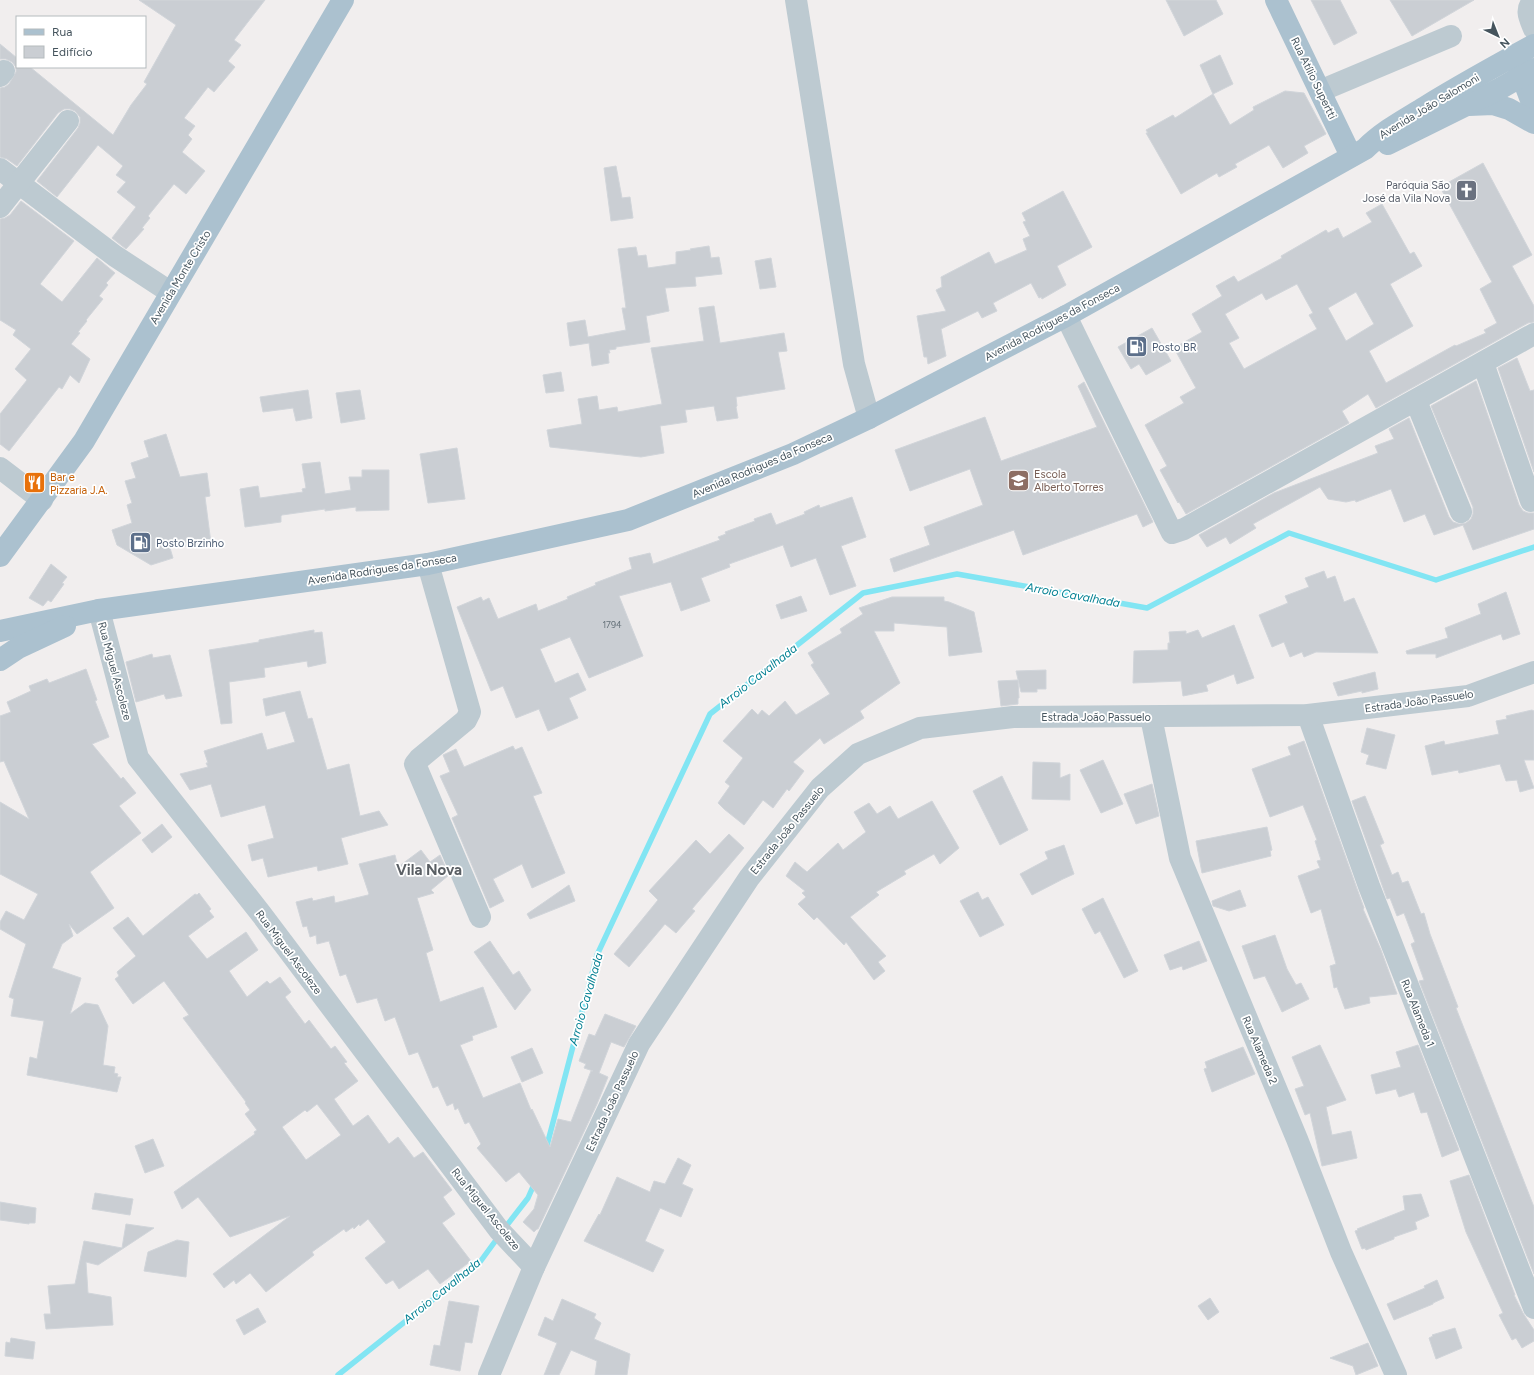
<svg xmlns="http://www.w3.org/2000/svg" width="1534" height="1375" font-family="Figtree,sans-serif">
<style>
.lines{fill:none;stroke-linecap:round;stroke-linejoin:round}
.stream{stroke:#82e5f3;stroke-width:5.5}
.building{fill:#caced3;stroke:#d1d5da;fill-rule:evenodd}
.minor{stroke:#bdcad1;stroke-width:22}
.major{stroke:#abc1cf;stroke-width:22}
.labels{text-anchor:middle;stroke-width:3.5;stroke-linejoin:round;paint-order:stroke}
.number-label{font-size:9px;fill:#66727a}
.street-label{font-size:11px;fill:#45545d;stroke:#fff}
.worship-label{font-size:11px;fill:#5b616d;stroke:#fff;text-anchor:end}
.service-label{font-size:11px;fill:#4e5e75;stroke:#fff;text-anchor:start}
.education-label{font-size:11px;fill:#785e54;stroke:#fff;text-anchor:start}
.food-label{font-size:11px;fill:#c56008;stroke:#fff;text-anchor:start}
.water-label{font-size:12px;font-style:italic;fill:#048193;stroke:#fff}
.district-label{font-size:15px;font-weight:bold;fill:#5a5f64;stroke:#fff}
</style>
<rect width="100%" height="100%" fill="#f1eeee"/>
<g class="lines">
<!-- stream -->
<g class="stream">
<polyline points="546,1149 597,955 710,714 863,593 957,574 1147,608 1289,533 1436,580 1534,547"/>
<polyline points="504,1229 528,1198 535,1182"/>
<polyline points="338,1375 480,1262 499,1236"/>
</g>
</g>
<!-- building -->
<g class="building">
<polygon points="139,0 265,0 234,40 241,45 228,61 235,67 214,92 208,87 184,118 195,126 188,135 192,139 182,152 205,171 186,194 174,184 148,216 150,218 142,228 144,229 126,249 112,238 136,207 117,192 126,182 116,175 123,166 98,145 57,197 37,181 78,128 80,123 80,117 75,111 70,109 64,109 58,113 17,166 7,159 0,157 0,88 5,87 9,84 16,72 16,67 12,62 6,59 0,59 0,44 17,58 17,67 30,67 113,135 131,105 147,84 144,82 176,25"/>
<polygon points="1166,0 1216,0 1223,14 1184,36"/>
<polygon points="1311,0 1340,0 1357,33 1334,45"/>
<polygon points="1390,0 1474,0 1412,36"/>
<polygon points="1220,55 1233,84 1213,94 1200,65"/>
<polygon points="1285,91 1304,93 1326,134 1304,146 1308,153 1283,168 1269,145 1235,164 1237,167 1219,177 1217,173 1181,194 1153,145 1146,133 1148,133 1146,130 1173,115 1175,118 1213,94 1230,125 1254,110 1253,107"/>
<path d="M1483 163 1532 255 1512 266 1534 306V322L1528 323 1376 408 1368 394 1342 411 1349 423 1186 514 1179 502 1178 503 1160 470 1167 466 1145 425 1184 403 1180 397 1196 388 1174 348 1202 332 1192 314 1222 296 1216 286 1234 276 1238 282 1282 258 1281 256 1326 230 1328 233 1338 228 1343 238 1372 222 1366 213 1382 204 1410 254 1414 252 1422 266 1390 284 1413 326 1369 351 1386 383 1455 345 1456 346 1486 333 1484 330 1497 323 1480 289 1492 282 1440 187ZM1297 284 1313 313 1309 315 1317 329 1244 369 1229 343 1239 338 1225 314 1262 293 1266 300ZM1356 292 1374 324 1346 341 1328 308Z"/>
<polygon points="616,166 622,198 630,197 633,218 611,221 604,168"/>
<polygon points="1063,191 1092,247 1057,266 1066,285 1042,299 1041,297 1039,298 1031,283 993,303 997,311 982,318 978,311 941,329 946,356 928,364 927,357 924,357 917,316 946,311 936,290 942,287 941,277 989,252 995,264 1027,250 1023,239 1030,236 1023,222 1026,221 1022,213"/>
<polygon points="21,201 74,241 40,284 62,302 97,258 115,273 106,283 108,285 99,296 103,299 86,320 87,321 78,332 80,333 71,344 90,359 79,383 70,375 62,389 59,387 9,451 0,444 0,414 27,380 15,369 31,349 13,335 16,330 0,320 0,219 5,218 10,215"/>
<polygon points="709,246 711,258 719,257 722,274 695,277 696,286 665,288 669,311 646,316 650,342 616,347 616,349 609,350 610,353 608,353 609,363 592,366 589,343 570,346 567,323 585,320 588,337 626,330 622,308 626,308 618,249 636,247 638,256 646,255 648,268 676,264 676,252 691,250 690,249"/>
<polygon points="771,258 776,287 760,289 755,261"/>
<polygon points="714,306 720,343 784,333 787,351 778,352 785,389 736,397 737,406 736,407 738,418 717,421 714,406 685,410 687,422 660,426 664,453 641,457 550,447 547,430 582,424 578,399 597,396 599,410 617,407 618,412 662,404 651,348 704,341 699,308"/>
<polygon points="1152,328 1171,361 1146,375 1139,364 1131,369 1118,347"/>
<polygon points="1517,358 1530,391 1534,390 1534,472 1498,368"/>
<polygon points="561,372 564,391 546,393 543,375"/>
<polygon points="1476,381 1519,505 1523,511 1528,513 1534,513 1534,529 1473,550 1463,525 1434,535 1425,514 1404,522 1391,489 1356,502 1355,500 1346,502 1328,499 1320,487 1253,524 1256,528 1230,544 1226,537 1207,547 1199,535 1274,493 1378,453 1375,446 1394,439 1389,429 1409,418 1449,517 1453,522 1459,524 1466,523 1471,519 1473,514 1473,507 1431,406"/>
<polygon points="1084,382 1153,522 1143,527 1137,514 1023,555 1014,530 894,572 890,559 930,545 924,527 983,505 970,469 910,491 895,450 985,417 1001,461 1097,427 1078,386"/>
<polygon points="308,390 312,418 296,421 293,408 263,412 260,397"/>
<polygon points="360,390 365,419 341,423 336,393"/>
<polygon points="166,434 180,477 207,473 210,496 205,497 211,543 170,548 173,558 151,565 117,545 112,530 132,523 127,505 132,503 125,481 136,478 131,463 149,457 144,441"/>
<polygon points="457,448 465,499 428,503 420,454"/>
<polygon points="320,462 325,494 351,490 349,477 362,477 362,470 389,470 389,510 356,511 356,507 325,511 325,509 282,515 281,516 281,522 245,527 240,489 258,486 260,498 303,492 302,489 306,488 302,464"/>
<polygon points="852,497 866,537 841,546 856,586 830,595 816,558 791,567 783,545 729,564 730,567 701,578 710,601 681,611 671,582 619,596 643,656 589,678 570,637 540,649 555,683 578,673 586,690 569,698 578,718 548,731 539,709 516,718 503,686 491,691 457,607 481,597 483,601 489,598 498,619 536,604 538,611 568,599 567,597 596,585 595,583 632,569 629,558 650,553 653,564 720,540 718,537 726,534 725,532 755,521 754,519 771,513 776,525 805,514 804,512 819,505 820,508"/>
<polygon points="51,564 67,577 62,583 64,584 51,602 48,600 43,606 29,598"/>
<polygon points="1324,571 1327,579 1335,576 1344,602 1354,598 1378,653 1316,652 1304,657 1302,652 1290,657 1284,642 1272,647 1259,615 1288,603 1285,596 1309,587 1305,578"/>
<polygon points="1506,592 1520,634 1503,640 1501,634 1436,658 1436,654 1407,654 1406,651 1448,638 1445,628 1481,614 1478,604"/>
<polygon points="801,596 807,611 781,619 776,605"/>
<polygon points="892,597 944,597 944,601 949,602 974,612 982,652 949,656 947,627 894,623 894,631 874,631 900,683 860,711 864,718 824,744 820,738 793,762 804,771 789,791 787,789 773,808 763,800 744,825 724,809 718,803 730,786 725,782 743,758 723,741 752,709 758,715 762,710 769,716 785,701 796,715 830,694 811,665 814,663 808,653 842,633 840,629 863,614 859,608"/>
<polygon points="1234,625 1254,678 1237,684 1234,674 1206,685 1208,691 1183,696 1181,681 1133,683 1134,651 1168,650 1168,643 1170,643 1169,632 1186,631 1186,634 1198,630 1202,638"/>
<polygon points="314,630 314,633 322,632 326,663 308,667 307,661 264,668 265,677 229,682 232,723 221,724 209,650 259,642 259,640"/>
<polygon points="152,654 153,658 170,655 182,696 166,699 164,694 136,702 126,662"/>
<polygon points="86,669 97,700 95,701 109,737 92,744 121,779 123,777 136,793 119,806 141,833 90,872 114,908 77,934 69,924 73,936 62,944 52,968 81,978 70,1014 85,1003 98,1005 108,1026 103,1065 115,1067 114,1073 118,1074 117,1077 121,1077 117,1092 27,1075 30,1057 37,1059 44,1021 11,1016 14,999 9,997 26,944 0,929 0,922 6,911 24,920 38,894 0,874 0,802 29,819 4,761 0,762 0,716 11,712 7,702 31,691 29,686 47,679 49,683"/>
<polygon points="1046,670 1046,689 1037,689 1037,692 1021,692 1016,671"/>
<polygon points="1375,672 1378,689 1362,693 1362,691 1338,696 1333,683"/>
<polygon points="1018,680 1019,698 1018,698 1018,704 1001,706 998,681"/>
<polygon points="300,691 308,719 312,718 327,770 349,764 360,816 379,811 388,825 341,838 348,864 318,871 317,866 268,877 263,858 252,861 248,845 274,838 265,805 221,817 211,784 190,790 180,774 208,767 206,763 208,763 204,751 262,733 267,750 295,742 285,711 266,716 263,699"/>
<polygon points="1532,710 1534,711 1534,760 1524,760 1534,788 1520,792 1517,780 1506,781 1500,764 1459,773 1458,770 1432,775 1425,746 1444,741 1445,745 1499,734 1496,721 1507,719 1506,716"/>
<polygon points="1367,728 1395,735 1386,769 1366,764 1369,755 1361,752"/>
<polygon points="1304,741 1364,908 1363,909 1381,950 1397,994 1369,997 1370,1003 1345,1009 1337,987 1334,988 1330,966 1336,964 1321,909 1311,913 1298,876 1320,868 1317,861 1321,860 1315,841 1317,840 1303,805 1270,817 1252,769 1291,755 1288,747"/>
<polygon points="513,746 515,750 522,747 542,793 533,796 565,873 532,888 522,864 493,879 504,901 490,908 452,818 458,815 440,776 450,772 443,755 456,749 464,767"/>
<polygon points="1103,760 1123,804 1101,813 1080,770"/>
<polygon points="1033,762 1060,763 1060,778 1070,774 1070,800 1032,799"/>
<polygon points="1002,776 1028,830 1000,845 973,791"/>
<polygon points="1152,784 1159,816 1136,824 1124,794"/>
<polygon points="1365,796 1384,843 1380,845 1392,875 1398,872 1402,883 1408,881 1421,914 1424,913 1430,934 1458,1007 1456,1008 1534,1207 1534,1274 1419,981 1424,980 1411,944 1415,942 1404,913 1397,916 1390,898 1387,899 1352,801"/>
<polygon points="932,801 959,848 940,864 934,854 904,871 906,874 876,892 879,895 850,917 886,956 878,962 885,971 874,980 846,942 844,945 817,917 814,920 798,904 806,897 802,893 805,891 786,876 795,862 807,872 838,843 843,850 866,832 854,812 869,803 877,814 890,806 898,819"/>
<polygon points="162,824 172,837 152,853 142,840"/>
<polygon points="1267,827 1272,850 1270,851 1271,856 1202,873 1196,841"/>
<polygon points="729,834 744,848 692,909 695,911 676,933 665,924 629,967 614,954 658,900 649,891 696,840 710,854"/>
<polygon points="1064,845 1074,874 1063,879 1032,895 1020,874 1048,859 1045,852"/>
<polygon points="421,850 430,862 440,855 449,875 431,890 434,893 417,898 433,950 426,953 440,1002 483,987 497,1027 472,1036 473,1040 460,1045 483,1098 520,1083 531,1110 532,1109 550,1147 558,1119 571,1122 591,1071 593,1071 584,1068 586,1064 579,1061 589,1034 595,1036 605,1014 636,1026 624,1047 611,1042 599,1073 608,1077 597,1104 538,1229 537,1229 534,1232 523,1222 534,1209 538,1195 519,1172 506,1182 477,1148 481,1144 469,1122 465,1124 458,1108 455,1110 453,1103 447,1106 438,1086 433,1088 418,1052 409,1055 395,1017 385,1021 377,998 357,1003 346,974 340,976 329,941 317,944 316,935 310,937 307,926 303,927 296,902 312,898 313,901 334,896 335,903 368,895 369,894 359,864 395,855 398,867"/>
<polygon points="569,885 575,901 530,919 527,914"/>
<polygon points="1240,890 1246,906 1229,911 1213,906 1212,901"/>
<polygon points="978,892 982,900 988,897 1004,925 980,937 960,901"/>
<path d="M199 893 211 909 209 911 214 917 188 936 207 959 246 932 258 950 229 971 247 997 267 981 270 984 280 977 291 992 285 997 305 1024 309 1020 331 1049 335 1046 347 1062 344 1063 358 1081 334 1099 353 1126 368 1115 389 1144 398 1137 414 1158 423 1152 452 1190 443 1197 455 1214 442 1223 471 1261 440 1284 428 1269 399 1289 393 1280 386 1284 365 1258 386 1242 368 1219 360 1226 359 1224 354 1229 353 1227 346 1232 344 1229 312 1252 314 1255 266 1292 250 1273 236 1284 234 1280 224 1288 213 1274 290 1216 230 1237 198 1197 182 1209 174 1192 255 1134 254 1132 257 1130 245 1114 250 1110 245 1103 246 1102 183 1018 189 1015 164 981 133 1004 115 979 119 976 117 972 136 956 113 928 128 917 143 936 195 894 197 895ZM317 1104 341 1135 306 1160 282 1127 305 1110 307 1112Z"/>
<polygon points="1103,898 1138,971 1124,978 1100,931 1095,934 1082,909"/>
<polygon points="1275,935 1287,969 1296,985 1301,983 1309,999 1282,1012 1265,976 1254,979 1242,946"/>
<polygon points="490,941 513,975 519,971 531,990 515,1010 474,952"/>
<polygon points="1199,941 1207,961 1183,970 1182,966 1170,970 1164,955"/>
<polygon points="1320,1045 1346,1100 1326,1107 1332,1135 1351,1131 1357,1158 1322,1166 1310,1113 1305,1115 1295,1089 1304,1086 1292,1057"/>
<polygon points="1418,1045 1459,1150 1442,1157 1427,1112 1421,1113 1414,1092 1399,1097 1396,1089 1376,1094 1371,1075 1401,1067 1396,1052"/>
<polygon points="1243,1047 1255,1074 1212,1092 1204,1069 1207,1068 1205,1062"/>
<polygon points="532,1048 543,1073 522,1082 511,1057"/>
<polygon points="153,1139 164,1166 145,1173 135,1146"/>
<polygon points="678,1158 691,1165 682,1184 693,1189 681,1217 660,1208 645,1241 664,1250 653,1272 584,1241 599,1214 600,1215 617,1177 650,1192 654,1181 665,1184"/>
<polygon points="1469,1175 1515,1295 1514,1295 1523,1313 1534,1330 1534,1341 1522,1348 1516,1338 1512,1340 1499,1315 1503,1313 1466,1232 1450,1181"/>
<polygon points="95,1193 133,1199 130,1215 92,1209"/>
<polygon points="1421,1194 1429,1216 1415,1222 1417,1229 1394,1237 1394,1239 1366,1250 1365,1248 1362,1249 1355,1231 1358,1230 1357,1229 1405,1210 1403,1196"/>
<polygon points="0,1202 36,1208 35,1223 29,1223 29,1224 0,1220"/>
<polygon points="126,1224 154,1228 98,1265 86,1262 88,1293 111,1297 113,1325 46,1329 44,1314 51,1314 48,1286 75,1284 84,1241 122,1248"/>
<polygon points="177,1240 189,1242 186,1277 144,1271 148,1252"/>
<polygon points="1437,1280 1444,1298 1433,1303 1433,1304 1394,1320 1387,1304 1425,1288 1424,1286"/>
<polygon points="1210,1298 1219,1312 1208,1320 1198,1306"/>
<polygon points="562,1299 596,1314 594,1318 601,1323 594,1339 630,1354 627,1375 595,1375 597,1361 571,1350 559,1375 544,1375 557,1343 538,1335 545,1317 553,1321"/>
<polygon points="449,1301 479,1306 472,1343 465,1342 460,1371 430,1365 434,1345 440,1346"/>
<polygon points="258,1308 266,1322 244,1335 236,1320"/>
<polygon points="1455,1328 1462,1348 1436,1359 1429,1338 1433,1336 1432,1335"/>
<polygon points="11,1338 35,1342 33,1359 5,1356 6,1342 10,1343"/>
<polygon points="1368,1343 1378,1366 1356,1375 1353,1366 1330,1358"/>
</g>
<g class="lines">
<!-- minor -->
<g class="minor">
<polyline points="796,0 854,364 869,418"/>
<path d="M1534 1C1524 9 1530 19 1534 29"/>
<polyline points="0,76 4,71"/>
<polyline points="1320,91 1451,36"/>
<polyline points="0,169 115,256 170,292"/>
<polyline points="0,207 68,121"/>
<polyline points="1066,316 1172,533 1184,529 1534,334"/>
<polyline points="1483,363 1531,501"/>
<polyline points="1416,401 1461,512"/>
<polyline points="0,468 42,500"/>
<polyline points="428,564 470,712 466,720 419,759 415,764 480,917"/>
<polyline points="99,610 138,758 262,915 499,1230 534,1267"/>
<polyline points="1308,715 1369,886 1534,1308"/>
<polyline points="1151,717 1180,858 1297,1139 1341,1252 1396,1375"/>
<polyline points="489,1375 534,1267 639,1044 749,878 820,788 858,754 920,728 1013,717 1308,715 1468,696 1534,672"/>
</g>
<!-- major -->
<g class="major">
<polyline points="1276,0 1351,156"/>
<polyline points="1517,63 1534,108"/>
<polyline points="1469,105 1493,104 1509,109 1534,123"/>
<polyline points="1388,144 1501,88 1534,69"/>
<polyline points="0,556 84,441 343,0"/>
<path d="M0 631 99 610 428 564 628 520 793 454 869 418 1066 316 1365 149C1383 131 1404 120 1425 107 1461 85 1497 65 1534 45"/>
<polyline points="0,660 18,648 65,626"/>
</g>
</g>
<!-- icons -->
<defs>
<symbol id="church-square" viewBox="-11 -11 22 22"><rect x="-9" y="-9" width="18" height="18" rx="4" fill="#6b7280" stroke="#fff"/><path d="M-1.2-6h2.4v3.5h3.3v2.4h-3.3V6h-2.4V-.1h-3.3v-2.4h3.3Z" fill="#fff"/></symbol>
<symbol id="fuel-square" viewBox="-11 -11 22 22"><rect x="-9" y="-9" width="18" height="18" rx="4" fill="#5c6f8a" stroke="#fff"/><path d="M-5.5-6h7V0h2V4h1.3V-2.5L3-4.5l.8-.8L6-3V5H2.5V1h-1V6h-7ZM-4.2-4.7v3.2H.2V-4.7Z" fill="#fff"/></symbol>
<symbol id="school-square" viewBox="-11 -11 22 22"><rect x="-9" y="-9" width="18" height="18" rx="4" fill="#8d6e63" stroke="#fff"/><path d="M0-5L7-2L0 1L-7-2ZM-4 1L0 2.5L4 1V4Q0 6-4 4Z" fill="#fff"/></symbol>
<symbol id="restaurant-square" viewBox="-11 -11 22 22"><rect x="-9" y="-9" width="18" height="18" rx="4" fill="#e8710a" stroke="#fff"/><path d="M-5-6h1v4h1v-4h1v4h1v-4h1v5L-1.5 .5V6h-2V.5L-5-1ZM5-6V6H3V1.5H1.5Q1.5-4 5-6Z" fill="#fff"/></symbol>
</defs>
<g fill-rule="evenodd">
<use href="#church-square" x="1454" y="178" width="25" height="25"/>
<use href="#fuel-square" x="1124" y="334" width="25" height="25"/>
<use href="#school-square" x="1006" y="468" width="25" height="25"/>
<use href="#restaurant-square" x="22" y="470" width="25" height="25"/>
<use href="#fuel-square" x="128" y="530" width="25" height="25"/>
</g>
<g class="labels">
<!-- number labels -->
<g class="number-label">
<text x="612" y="628">1794</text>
</g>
<!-- street labels -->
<g class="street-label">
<text transform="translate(1314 78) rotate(64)" y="4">Rua Atílio Supertti</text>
<text transform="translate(1429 106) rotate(-31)" y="4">Avenida João Salomoni</text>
<text transform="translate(180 277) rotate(-59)" y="4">Avenida Monte Cristo</text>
<text transform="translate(1052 322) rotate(-28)" y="4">Avenida Rodrigues da Fonseca</text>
<text transform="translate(762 465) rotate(-23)" y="4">Avenida Rodrigues da Fonseca</text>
<text transform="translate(382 569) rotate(-9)" y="4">Avenida Rodrigues da Fonseca</text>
<text transform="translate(115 671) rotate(75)" y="4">Rua Miguel Ascoleze</text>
<text transform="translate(1419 701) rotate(-8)" y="4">Estrada João Passuelo</text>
<text x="1096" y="721">Estrada João Passuelo</text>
<text transform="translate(787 830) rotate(-51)" y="4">Estrada João Passuelo</text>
<text transform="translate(289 952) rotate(53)" y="4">Rua Miguel Ascoleze</text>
<text transform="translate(1418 1013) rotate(68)" y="4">Rua Alameda 1</text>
<text transform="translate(1260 1050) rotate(67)" y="4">Rua Alameda 2</text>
<text transform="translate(612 1101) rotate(-65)" y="4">Estrada João Passuelo</text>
<text transform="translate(486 1209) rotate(51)" y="4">Rua Miguel Ascoleze</text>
</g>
<!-- worship labels -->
<g class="worship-label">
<text x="1450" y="189">Paróquia São<tspan x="1450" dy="13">José da Vila Nova</tspan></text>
</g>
<!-- service labels -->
<g class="service-label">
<text x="1152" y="351">Posto BR</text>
<text x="156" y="547">Posto Brzinho</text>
</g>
<!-- education labels -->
<g class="education-label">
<text x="1034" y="478">Escola<tspan x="1034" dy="13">Alberto Torres</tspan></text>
</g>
<!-- food labels -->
<g class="food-label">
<text x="50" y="481">Bar e<tspan x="50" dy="13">Pizzaria J.A.</tspan></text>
</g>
<!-- water labels -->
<g class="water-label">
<text transform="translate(1073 595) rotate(10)" y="4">Arroio Cavalhada</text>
<text transform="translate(758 676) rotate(-38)" y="4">Arroio Cavalhada</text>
<text transform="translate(586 999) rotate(-74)" y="4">Arroio Cavalhada</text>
<text transform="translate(442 1291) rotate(-39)" y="4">Arroio Cavalhada</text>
</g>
<!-- district labels -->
<g class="district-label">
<text x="429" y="875">Vila Nova</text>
</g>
</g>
<!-- legend -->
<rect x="16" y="16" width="130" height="52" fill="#ffffff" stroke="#b5bbbe"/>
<rect x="24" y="29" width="20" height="6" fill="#abc1cf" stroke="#b5bbbe"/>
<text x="52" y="36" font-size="12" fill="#45545d">Rua</text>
<rect x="24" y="46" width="20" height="12" fill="#caced3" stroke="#b5bbbe"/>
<text x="52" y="56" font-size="12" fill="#45545d">Edifício</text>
<!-- north arrow -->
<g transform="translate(1498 36) rotate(137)" stroke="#ffffff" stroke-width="3" paint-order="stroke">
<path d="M0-3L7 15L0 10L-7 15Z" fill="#45545d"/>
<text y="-6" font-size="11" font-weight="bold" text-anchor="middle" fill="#45545d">N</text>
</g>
</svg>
